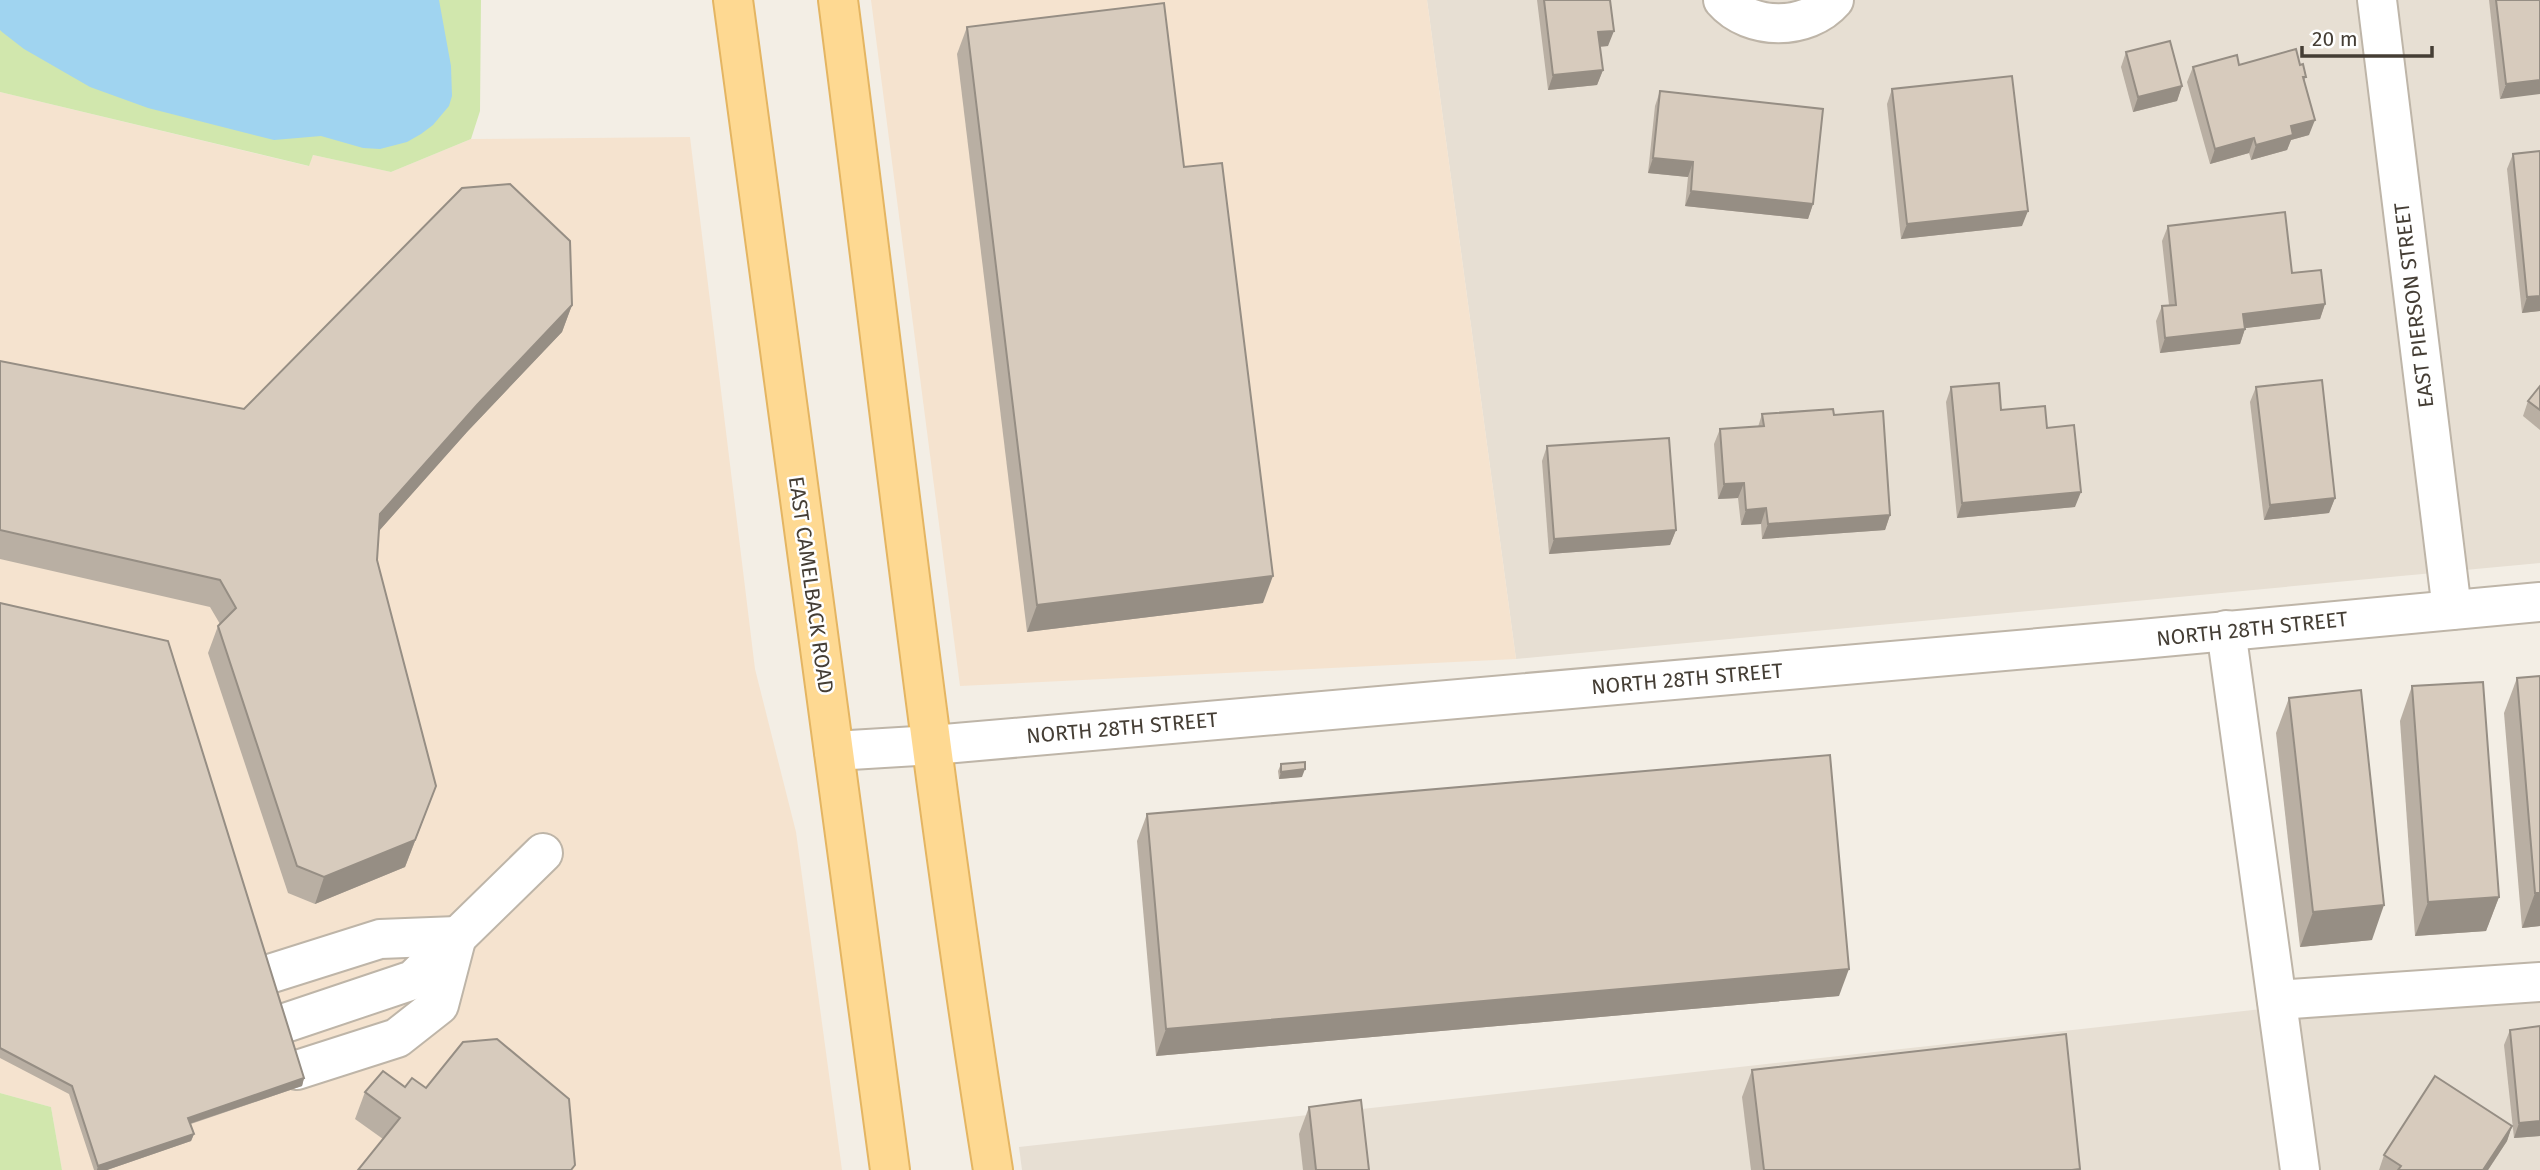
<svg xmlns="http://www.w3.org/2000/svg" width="2540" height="1170" font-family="'Fira Sans',sans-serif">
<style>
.residential{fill:#e7dfd3}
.commercial{fill:#f5e3cf}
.green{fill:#d1e7ad}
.water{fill:#a0d4f0}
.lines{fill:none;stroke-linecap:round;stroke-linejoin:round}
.minor-casing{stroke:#beb5a8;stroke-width:42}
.major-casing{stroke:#e4b562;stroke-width:42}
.minor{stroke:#fff;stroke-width:38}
.major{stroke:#fed992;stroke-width:38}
.wall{fill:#b9afa3}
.shaded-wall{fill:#968e84}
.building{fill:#d7cbbd;stroke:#968e84;stroke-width:2}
.labels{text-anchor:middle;stroke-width:5;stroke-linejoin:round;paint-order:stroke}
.street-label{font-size:21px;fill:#453e35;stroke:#fff}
</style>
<rect width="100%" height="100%" fill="#f3eee5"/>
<!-- residential -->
<g class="residential">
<polygon points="1427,0 2540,0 2540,563 1516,659"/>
<polygon points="2540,982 2540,1170 1022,1170 1019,1147 2253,1010"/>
</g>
<!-- commercial -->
<g class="commercial">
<polygon points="871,0 1427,0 1516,659 960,686"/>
<polygon points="0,92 308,166 313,155 391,172 471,139 690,137 755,669 796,832 842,1170 62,1170 51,1107 0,1093"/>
</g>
<!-- green -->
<g class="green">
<polygon points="0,0 481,0 480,111 471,139 391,172 313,155 309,166 0,92"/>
<polygon points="0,1093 51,1107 62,1170 0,1170"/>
</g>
<!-- water -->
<polygon class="water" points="0,0 439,0 451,66 452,96 449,106 433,125 421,134 407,142 380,149 363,148 321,136 274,140 148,108 90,87 24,49 2,32 0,30"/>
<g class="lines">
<defs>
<g id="minor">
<path d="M1723 0C1750 31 1807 31 1834 0"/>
<polyline points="2377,0 2452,610"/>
<polyline points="2226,630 2300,1170"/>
<polyline points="834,751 933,745 2131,640 2540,602"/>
<polyline points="266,975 380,939 457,936 439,1005 397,1038 297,1070"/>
<polyline points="2277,1000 2540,982"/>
<polyline points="282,1024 413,980 543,853"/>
</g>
<g id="major">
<polyline points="733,0 890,1170"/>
<path d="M838 0C888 390 931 782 993 1170"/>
</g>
</defs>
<!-- minor casing -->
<use href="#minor" class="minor-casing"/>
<!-- major casing -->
<use href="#major" class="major-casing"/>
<!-- minor -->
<use href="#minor" class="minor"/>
<!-- major -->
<use href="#major" class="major"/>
</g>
<!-- wall -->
<g class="wall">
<polygon points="1537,0 1610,0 1608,46 1600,47 1603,70 1597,85 1548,90"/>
<polygon points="2489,0 2540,0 2500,99"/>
<polygon points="967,27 1184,167 1263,603 1027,632 957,54"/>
<polygon points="2126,52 2182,86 2177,101 2133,112 2121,67"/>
<polygon points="2239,65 2300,65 2306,77 2304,81 2309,135 2291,140 2287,150 2251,160 2249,153 2210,164 2187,82 2193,67"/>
<polygon points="1892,89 2022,226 1901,239 1887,104"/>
<polygon points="1660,91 1813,204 1808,219 1685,206 1688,177 1648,173 1655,106"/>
<polygon points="2513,154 2540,311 2522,313 2507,169"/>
<polygon points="2168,226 2292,273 2325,304 2320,319 2245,328 2240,344 2160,353 2156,321 2162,306 2169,305 2162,241"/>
<polygon points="572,305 562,332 467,432 379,531 377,560 426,813 405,867 315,904 288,893 208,653 218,626 220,624 210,607 0,559 0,361 244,409"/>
<polygon points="2540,386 2540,430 2523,416 2528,401"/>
<polygon points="1951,387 2001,410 2047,428 2075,507 1957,518 1946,402"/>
<polygon points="2256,387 2335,498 2329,513 2264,520 2250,402"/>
<polygon points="1762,414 1834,415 1890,515 1885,530 1762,539 1761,524 1741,525 1738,498 1718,499 1714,444 1720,429 1758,427"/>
<polygon points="1547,446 1676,530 1670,545 1549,554 1542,461"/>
<polygon points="0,603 304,1078 302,1086 191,1124 194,1134 191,1141 107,1170 94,1170 69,1094 0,1058"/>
<polygon points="2517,678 2540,926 2522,928 2504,713"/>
<polygon points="2412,686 2499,897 2486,931 2415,936 2400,721"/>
<polygon points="2289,698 2372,940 2300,947 2276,733"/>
<polygon points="1281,764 1302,777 1279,779 1278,771"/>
<polygon points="1147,814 1839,996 1156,1056 1137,841"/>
<polygon points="2540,1026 2540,1136 2514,1138 2504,1045 2510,1030"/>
<polygon points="1752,1070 2080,1169 2080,1170 1751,1170 1742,1097"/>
<polygon points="405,1087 426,1088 383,1139 355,1119 365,1092"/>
<polygon points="1309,1107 1369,1170 1303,1170 1299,1134"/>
<polygon points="2512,1126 2507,1141 2488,1170 2379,1170 2384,1155"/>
</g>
<!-- shaded-wall -->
<g class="shaded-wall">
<polygon points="1614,31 1608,46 1593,47 1598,32"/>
<polygon points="1603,70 1597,85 1548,90 1553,75"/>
<polygon points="2540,80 2540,94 2500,99 2506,84"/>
<polygon points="2182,86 2177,101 2133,112 2138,97"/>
<polygon points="2315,120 2309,135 2291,140 2287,150 2251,160 2256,145 2291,126"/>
<polygon points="2254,138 2249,153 2210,164 2215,149"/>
<polygon points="1653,158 1693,162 1688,177 1648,173"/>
<polygon points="1691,191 1813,204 1808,219 1685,206"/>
<polygon points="2028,211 2022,226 1901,239 1907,224"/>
<polygon points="2540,296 2540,311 2522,313 2527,297"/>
<polygon points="2325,304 2320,319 2238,329 2243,314"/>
<polygon points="572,305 562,332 467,432 370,541 380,514 477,405"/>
<polygon points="2245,329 2240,344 2160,353 2165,338"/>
<polygon points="1744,483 1738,498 1718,499 1724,484"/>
<polygon points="2081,492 2075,507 1957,518 1962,503"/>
<polygon points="2335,498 2329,513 2264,520 2270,505"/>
<polygon points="1766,508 1761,524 1741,525 1746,510"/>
<polygon points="1890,515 1885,530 1762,539 1768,524"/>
<polygon points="1676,530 1670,545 1549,554 1554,539"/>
<polygon points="1273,576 1263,603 1027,632 1037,605"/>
<polygon points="1305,769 1302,777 1279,779 1281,772"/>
<polygon points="436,786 405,867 315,904 324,877"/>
<polygon points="2535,893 2540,893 2540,926 2522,928"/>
<polygon points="2499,897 2486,931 2415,936 2428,902"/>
<polygon points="2384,905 2372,940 2300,947 2313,912"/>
<polygon points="1849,969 1839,996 1156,1056 1166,1029"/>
<polygon points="304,1078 302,1086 186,1125 188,1118"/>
<polygon points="2540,1121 2540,1136 2514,1138 2519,1123"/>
<polygon points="2512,1126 2507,1141 2488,1170 2483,1170"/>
<polygon points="194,1134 191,1141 107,1170 97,1170 98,1166"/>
</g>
<!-- building -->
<g class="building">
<polygon points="1544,0 1610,0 1614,31 1598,32 1603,70 1553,75"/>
<polygon points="2496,0 2540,0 2540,80 2506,84"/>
<polygon points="1164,3 1184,167 1222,163 1273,576 1037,605 967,27"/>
<polygon points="2170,41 2182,86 2138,97 2126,52"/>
<polygon points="2296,49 2300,65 2303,64 2306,77 2303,77 2315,120 2291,126 2293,135 2256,145 2254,138 2215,149 2193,67 2237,55 2239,65"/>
<polygon points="2012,76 2028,211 1907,224 1892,89"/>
<polygon points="1660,91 1823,109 1813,204 1691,191 1693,162 1653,158"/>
<polygon points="2540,151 2540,296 2527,297 2513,154"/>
<polygon points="510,184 570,241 572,305 477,405 380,514 377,560 436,786 415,840 324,877 297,866 218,626 236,608 220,580 0,530 0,361 244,409 462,188"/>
<polygon points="2285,212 2292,273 2321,270 2325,304 2243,314 2245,329 2165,338 2162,306 2176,305 2168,226"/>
<polygon points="2322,380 2335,498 2270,505 2256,387"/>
<polygon points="1999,383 2001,410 2045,406 2047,428 2074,425 2081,492 1962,503 1951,387"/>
<polygon points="2540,386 2540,410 2528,401"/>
<polygon points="1833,409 1834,415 1883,411 1890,515 1768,524 1766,508 1746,510 1744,483 1724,484 1720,429 1764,426 1762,414"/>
<polygon points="1669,438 1676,530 1554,539 1547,446"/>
<polygon points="0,603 168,641 304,1078 188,1118 194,1134 98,1166 72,1086 0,1048"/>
<polygon points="2540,676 2540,893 2535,893 2517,678"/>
<polygon points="2483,682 2499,897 2428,902 2412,686"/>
<polygon points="2361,690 2384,905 2313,912 2289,698"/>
<polygon points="1830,755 1849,969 1166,1029 1147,814"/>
<polygon points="1305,762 1305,769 1281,772 1281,764"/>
<polygon points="2540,1026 2540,1121 2519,1123 2510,1030"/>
<polygon points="2066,1034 2080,1169 2072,1170 1764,1170 1752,1070"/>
<polygon points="497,1039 569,1099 575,1165 571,1170 358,1170 400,1118 365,1092 383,1071 405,1087 412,1078 426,1088 463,1042"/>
<polygon points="2435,1076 2512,1126 2483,1170 2398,1170 2401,1166 2384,1155"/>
<polygon points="1361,1100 1369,1170 1316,1170 1309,1107"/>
</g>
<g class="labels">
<!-- street labels -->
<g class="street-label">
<text transform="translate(2414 305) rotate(-97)" y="7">EAST PIERSON STREET</text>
<text transform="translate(811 585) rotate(82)" y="7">EAST CAMELBACK ROAD</text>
<text transform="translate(2252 629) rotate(-6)" y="7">NORTH 28TH STREET</text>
<text transform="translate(1687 679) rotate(-5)" y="7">NORTH 28TH STREET</text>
<text transform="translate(1122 728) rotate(-5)" y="7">NORTH 28TH STREET</text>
</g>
</g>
<!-- scale -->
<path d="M2302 46v10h130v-10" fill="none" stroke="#453e35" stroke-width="3.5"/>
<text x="2312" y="46" font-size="21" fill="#453e35" stroke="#ffffff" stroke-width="5" paint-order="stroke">20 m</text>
</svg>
